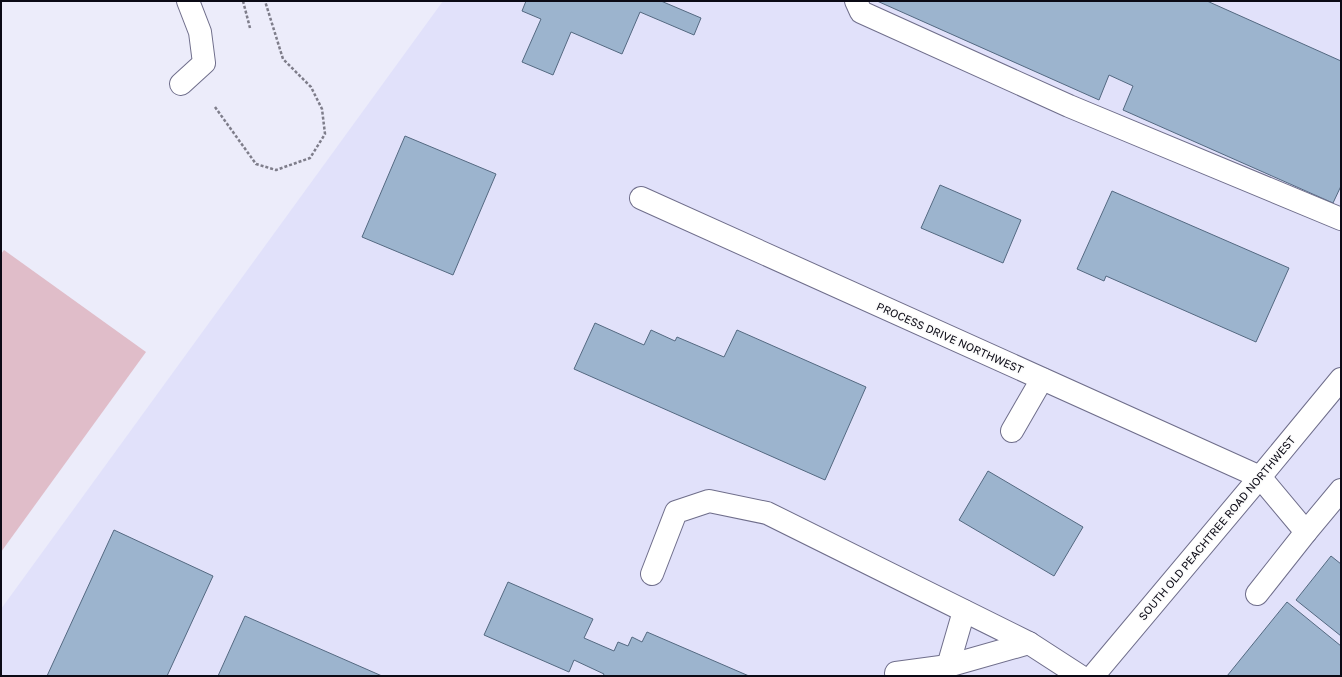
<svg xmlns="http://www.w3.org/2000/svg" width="1342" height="677" font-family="'Golos Text',sans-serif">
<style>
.built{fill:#e1e1fa}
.green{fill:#e0bdc9}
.building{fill:#9cb4ce;stroke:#546981}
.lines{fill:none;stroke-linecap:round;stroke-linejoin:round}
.minor-casing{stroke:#6f6e8b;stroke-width:24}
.path{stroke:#7e7d8a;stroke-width:2.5;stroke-dasharray:3 2;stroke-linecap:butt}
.minor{stroke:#fff;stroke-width:22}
.labels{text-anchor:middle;stroke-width:3;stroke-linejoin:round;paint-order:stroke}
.street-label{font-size:11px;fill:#0b0a15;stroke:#fbfbfb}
</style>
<rect width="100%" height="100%" fill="#ececfa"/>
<!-- built -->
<polygon class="built" points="443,1 1341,1 1341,676 1,676 1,609"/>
<!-- green -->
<polygon class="green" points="4,250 146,352 1,552 1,254"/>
<!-- building -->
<g class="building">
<polygon points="526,1 661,1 701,18 694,35 640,12 622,54 571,32 553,75 522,62 541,19 522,11"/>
<polygon points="877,1 1207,1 1341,61 1341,186 1333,203 1123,110 1133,86 1109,75 1099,100"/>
<polygon points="405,136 496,174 453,275 362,237"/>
<polygon points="940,185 1021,220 1003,263 921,228"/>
<polygon points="1112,191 1289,268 1256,342 1106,276 1104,281 1077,269"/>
<polygon points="595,323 644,345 651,330 675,341 677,337 724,357 737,330 866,387 825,480 574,369"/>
<polygon points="988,471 1083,527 1054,576 959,520"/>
<polygon points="114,530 213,576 167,676 47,676"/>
<polygon points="1331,556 1341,564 1341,636 1296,600"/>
<polygon points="508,582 593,619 584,638 614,651 618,642 628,646 632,637 642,642 647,632 749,676 603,676 604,674 574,660 569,672 484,635"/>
<polygon points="1287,602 1341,646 1341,676 1227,676"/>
<polygon points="245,616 382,676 218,676"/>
</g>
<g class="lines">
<defs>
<g id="minor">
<polyline points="856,1 861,12 1069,106 1341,219"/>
<polyline points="181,84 204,63 200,32 188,1"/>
<polyline points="641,198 1260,477 1306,532 1257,594"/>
<polyline points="1012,431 1042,379"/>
<polyline points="1306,532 1341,490"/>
<polyline points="652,574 676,512 709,501 767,513 1029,643 1080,676"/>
<polyline points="948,666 964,611"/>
<polyline points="896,673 948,666 1029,643"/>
<polyline points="1093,676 1260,477 1341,379"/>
</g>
</defs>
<!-- minor casing -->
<use href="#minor" class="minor-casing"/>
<!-- path -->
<g class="path">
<polyline points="243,1 250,28"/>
<polyline points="215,107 256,164 276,170 310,158 325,134 322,109 311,87 283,59 265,1"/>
</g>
<!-- minor -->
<use href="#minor" class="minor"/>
</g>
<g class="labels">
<!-- street labels -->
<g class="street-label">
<text transform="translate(950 338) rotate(24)" y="4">PROCESS DRIVE NORTHWEST</text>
<text transform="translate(1217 528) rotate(-50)" y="4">SOUTH OLD PEACHTREE ROAD NORTHWEST</text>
</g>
</g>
<!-- border -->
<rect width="1342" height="677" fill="none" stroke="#0b0a15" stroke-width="4"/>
</svg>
